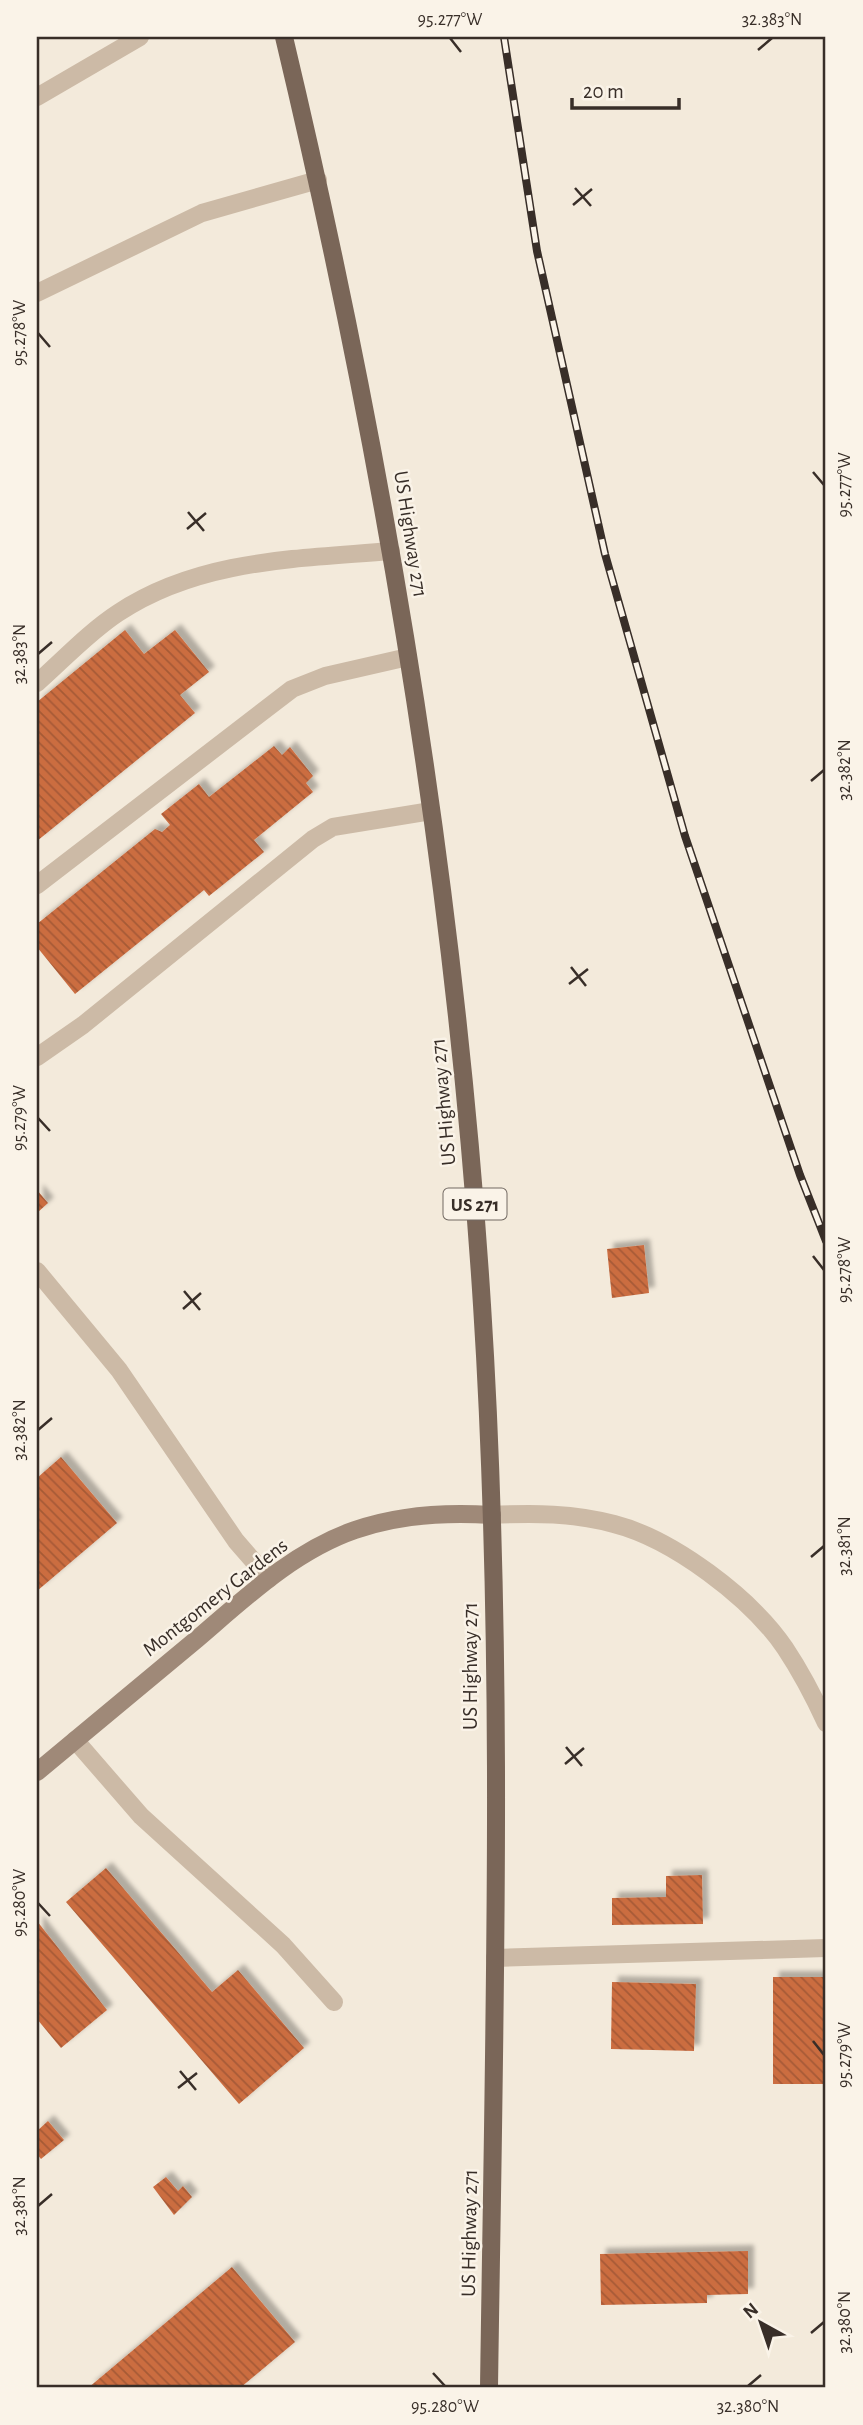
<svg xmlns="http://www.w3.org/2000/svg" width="863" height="2425" font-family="'Alegreya Sans',sans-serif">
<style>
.building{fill:url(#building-back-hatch);filter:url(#shadow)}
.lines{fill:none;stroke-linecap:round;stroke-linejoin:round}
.lane{stroke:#ccbaa6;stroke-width:18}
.street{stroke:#ccbaa6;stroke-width:18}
.secondary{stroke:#9f8978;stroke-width:18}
.primary{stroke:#7a6658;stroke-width:18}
.rail-casing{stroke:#382e28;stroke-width:8}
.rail{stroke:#faf3e8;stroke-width:5;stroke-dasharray:16;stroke-linecap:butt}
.ticks{fill:none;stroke:#382e28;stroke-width:2.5}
.labels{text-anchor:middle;stroke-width:5;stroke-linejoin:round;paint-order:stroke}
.shield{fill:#faf3e8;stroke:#726962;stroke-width:2}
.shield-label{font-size:19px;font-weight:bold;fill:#382e28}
.street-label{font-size:21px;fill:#382e28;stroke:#faf3e8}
.neatline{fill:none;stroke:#382e28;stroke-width:2.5}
.ticks-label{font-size:18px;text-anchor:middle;fill:#382e28}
</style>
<defs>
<pattern id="building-back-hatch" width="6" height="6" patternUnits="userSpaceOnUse" patternTransform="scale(1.75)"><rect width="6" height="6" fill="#cb6d41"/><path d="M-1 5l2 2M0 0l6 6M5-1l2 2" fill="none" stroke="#a65a36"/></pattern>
<filter id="shadow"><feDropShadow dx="6" dy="-6" stdDeviation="2" flood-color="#0004"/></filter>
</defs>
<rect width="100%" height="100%" fill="#f3eadb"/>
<!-- building -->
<g class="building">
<polygon points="125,630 144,654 175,630 209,672 180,695 195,713 37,841 37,702"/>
<polygon points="274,746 282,755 290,747 313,776 306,783 313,792 254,840 264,852 209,896 204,890 75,994 37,947 37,924 155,829 162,832 170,825 161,814 199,784 209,797"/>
<polygon points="37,1190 48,1203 37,1213"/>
<polygon points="644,1245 649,1293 612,1298 607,1249"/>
<polygon points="61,1457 117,1523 37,1591 37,1478"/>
<polygon points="106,1868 212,1992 238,1970 304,2048 239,2104 66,1902"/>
<polygon points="702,1875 703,1924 612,1925 612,1898 666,1897 666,1876"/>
<polygon points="37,1921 107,2010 61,2048 37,2019"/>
<rect x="773" y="1977" width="53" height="107"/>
<polygon points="612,1982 696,1984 694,2051 611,2049"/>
<polygon points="48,2121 64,2140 41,2159 37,2154 37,2131"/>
<polygon points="166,2177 178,2191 183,2186 192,2197 174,2215 153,2187"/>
<polygon points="748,2251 748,2294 707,2295 707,2303 601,2305 600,2254"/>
<polygon points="232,2267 295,2342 240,2388 88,2388"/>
</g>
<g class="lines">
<!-- lane -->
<g class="lane">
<polyline points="37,97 140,37"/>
<polyline points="37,293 202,213 318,180"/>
<path d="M37 683C63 660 89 632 118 613 199 559 297 559 391 551"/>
<polyline points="37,885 292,689 325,676 408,657"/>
<polyline points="37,1057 83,1025 313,839 333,827 431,811"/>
<polyline points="37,1271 119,1370 236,1541 269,1579"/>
<polyline points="75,1740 141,1816 283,1945 334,2002"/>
<polyline points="495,1958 826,1948"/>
</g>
<!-- street -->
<path class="street" d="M492 1515C533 1513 574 1513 614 1524 673 1539 751 1598 785 1648 801 1672 814 1697 826 1723"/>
<!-- secondary -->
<path class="secondary" d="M37 1772C90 1728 144 1683 197 1639 245 1598 294 1551 355 1530 398 1515 447 1512 492 1515"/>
<!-- primary -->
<path class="primary" d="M284 37C383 453 455 878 482 1305 505 1665 494 2028 489 2388"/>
<defs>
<polyline id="rail" points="504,37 537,251 605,554 685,836 800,1175 826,1241"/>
</defs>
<!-- rail casing -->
<use href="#rail" class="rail-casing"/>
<!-- rail -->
<use href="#rail" class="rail"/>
</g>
<!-- ticks -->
<path class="ticks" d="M450 38 461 52M758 50 772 38M575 188 591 206M573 205 592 189M38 333 50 347M813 472 824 485M188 512 204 531M187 529 206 513M38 654 52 642M811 781 824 770M571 967 586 986M569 984 588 969M38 1118 50 1131M813 1256 824 1270M184 1291 200 1310M183 1309 201 1293M38 1430 52 1418M811 1557 824 1546M566 1747 582 1766M565 1764 584 1748M38 1903 50 1916M813 2041 824 2055M180 2071 196 2090M178 2088 197 2073M38 2206 52 2194M811 2333 824 2322M433 2373 445 2386M748 2386 761 2375"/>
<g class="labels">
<!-- shield labels -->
<rect class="shield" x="443.5" y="1188.5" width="63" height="31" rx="5"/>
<g class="shield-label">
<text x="475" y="1211">US 271</text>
</g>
<!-- street labels -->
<g class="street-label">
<text transform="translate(411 534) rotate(81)" y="7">US Highway 271</text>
<text transform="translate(443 1102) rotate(-95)" y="7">US Highway 271</text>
<text transform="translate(215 1597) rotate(-38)" y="7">Montgomery Gardens</text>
<text transform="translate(470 1666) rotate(-90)" y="7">US Highway 271</text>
<text transform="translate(469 2233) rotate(-89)" y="7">US Highway 271</text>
</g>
</g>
<!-- border -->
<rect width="863" height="2425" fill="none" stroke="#faf3e8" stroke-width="77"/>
<!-- north arrow -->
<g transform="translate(761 2323) rotate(320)" stroke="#faf3e8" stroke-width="5" paint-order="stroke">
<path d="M0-5L12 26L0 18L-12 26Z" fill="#382e28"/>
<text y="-10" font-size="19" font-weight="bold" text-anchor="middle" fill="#382e28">N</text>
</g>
<!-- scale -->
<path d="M572 98v10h107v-10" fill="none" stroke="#382e28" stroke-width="3.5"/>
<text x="583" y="98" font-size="21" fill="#382e28" stroke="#faf3e8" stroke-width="5" paint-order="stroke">20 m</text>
<rect x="38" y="38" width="786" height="2348" class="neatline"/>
<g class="ticks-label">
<text x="450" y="25">95.277°W</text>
<text x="772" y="25">32.383°N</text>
<text transform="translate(19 333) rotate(-90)" y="6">95.278°W</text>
<text transform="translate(844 485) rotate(-90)" y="6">95.277°W</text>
<text transform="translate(19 654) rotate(-90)" y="6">32.383°N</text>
<text transform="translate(844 770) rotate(-90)" y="6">32.382°N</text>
<text transform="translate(19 1118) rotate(-90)" y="6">95.279°W</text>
<text transform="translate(844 1270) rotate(-90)" y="6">95.278°W</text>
<text transform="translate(19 1430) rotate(-90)" y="6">32.382°N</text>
<text transform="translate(844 1546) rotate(-90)" y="6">32.381°N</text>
<text transform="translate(19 1903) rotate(-90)" y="6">95.280°W</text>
<text transform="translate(844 2055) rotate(-90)" y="6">95.279°W</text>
<text transform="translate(19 2206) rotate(-90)" y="6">32.381°N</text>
<text transform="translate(844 2322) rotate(-90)" y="6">32.380°N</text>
<text x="445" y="2412">95.280°W</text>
<text x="748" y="2412">32.380°N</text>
</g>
</svg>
